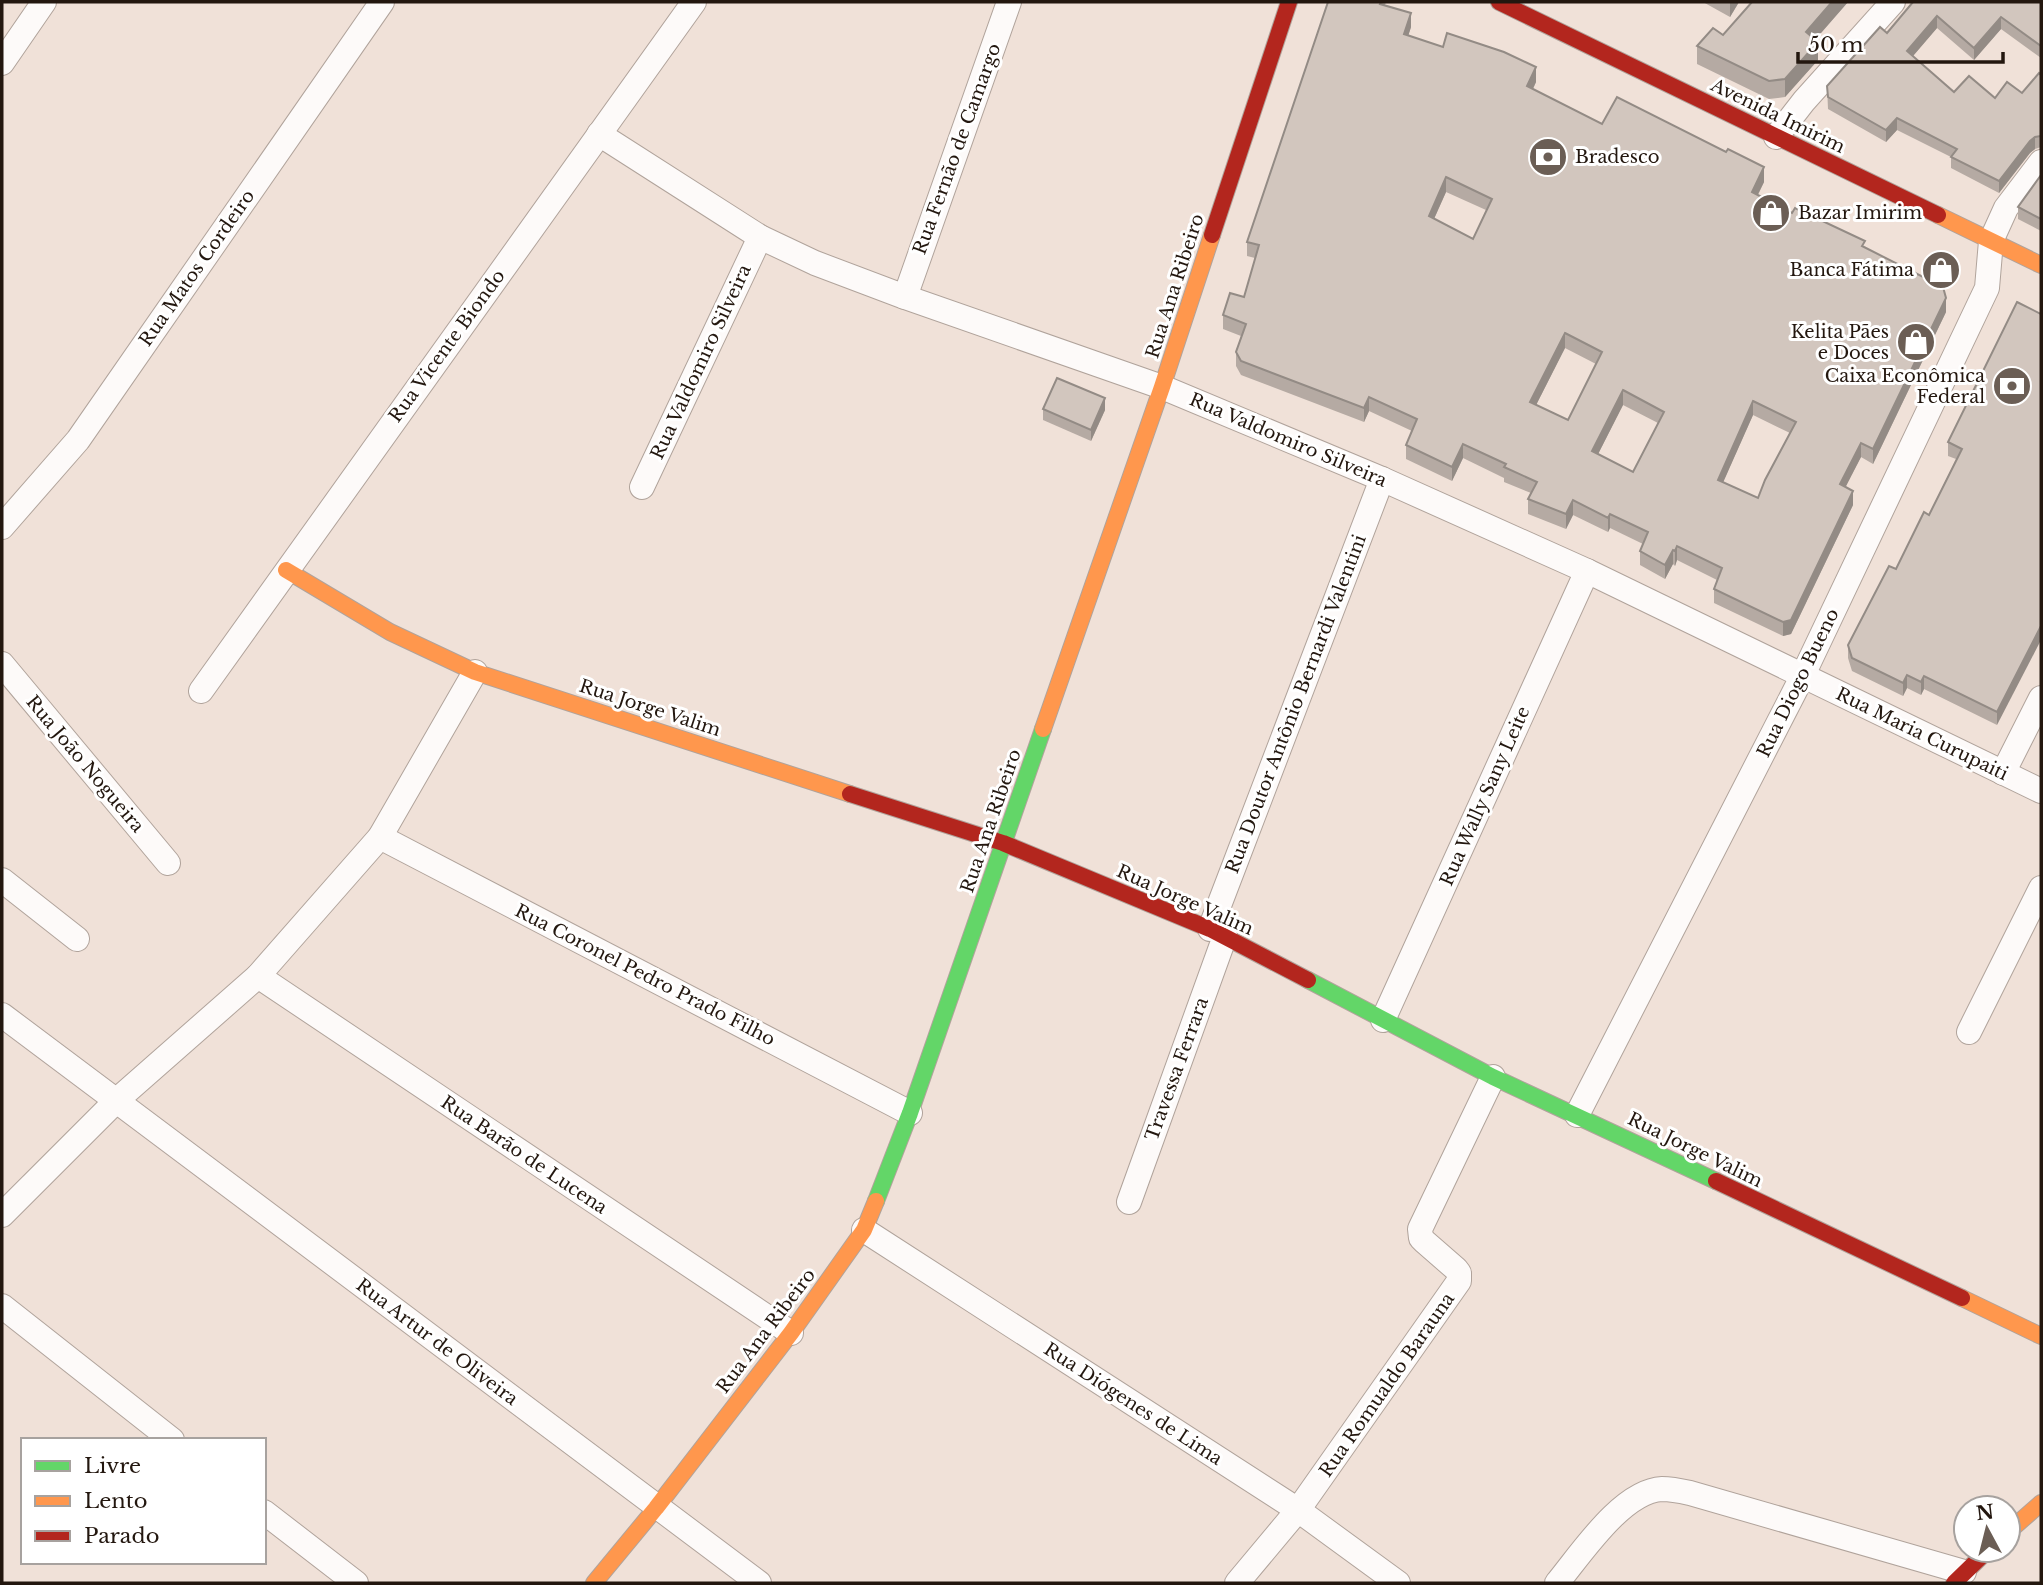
<svg xmlns="http://www.w3.org/2000/svg" width="2043" height="1585" font-family="'Libre Baskerville',serif">
<style>
.lines{fill:none;stroke-linecap:round;stroke-linejoin:round}
.street-casing{stroke:#b0a39b;stroke-width:26}
.fast-casing{stroke:#b0a39b;stroke-width:18}
.slow-casing{stroke:#b0a39b;stroke-width:18}
.jam-casing{stroke:#b0a39b;stroke-width:18}
.street{stroke:#fdfaf9;stroke-width:24}
.fast{stroke:#63d668;stroke-width:16}
.slow{stroke:#ff974d;stroke-width:16}
.jam{stroke:#b3261e;stroke-width:16}
.wall{fill:#b5aaa3;fill-rule:evenodd}
.shaded-wall{fill:#938b85}
.building{fill:#d2c6be;stroke:#938b85;stroke-width:2;fill-rule:evenodd}
.labels{text-anchor:middle;stroke-width:6;stroke-linejoin:round;paint-order:stroke}
.street-label{font-size:18px;fill:#23170f;stroke:#fff}
.poi-label{font-size:18px;fill:#23170f;stroke:#fff;text-anchor:end}
</style>
<rect width="100%" height="100%" fill="#f0e1d8"/>
<g class="lines">
<defs>
<g id="street">
<polyline points="2,63 44,2"/>
<polyline points="599,134 760,237 815,263 905,297 1162,387 1382,479 1587,571 2041,791"/>
<polyline points="1776,137 1804,101 1893,2"/>
<polyline points="905,297 1009,2"/>
<polyline points="642,487 760,237"/>
<polyline points="2,527 78,440 382,2"/>
<polyline points="2,664 168,863"/>
<polyline points="201,691 694,2"/>
<polyline points="2003,773 2041,698"/>
<polyline points="380,837 910,1113"/>
<polyline points="2,880 77,939"/>
<polyline points="1210,929 1382,479"/>
<polyline points="258,976 791,1333"/>
<polyline points="2,1015 759,1583"/>
<polyline points="1383,1020 1587,571"/>
<polyline points="1969,1032 2041,888"/>
<polyline points="1577,1115 1802,677 1987,288 1991,241 2006,208 2041,162"/>
<polyline points="1129,1202 1225,936"/>
<polyline points="2,1215 117,1100 258,976 380,837 475,672"/>
<polyline points="864,1230 1298,1510 1398,1583"/>
<polyline points="2,1306 172,1440"/>
<polyline points="264,1512 356,1583"/>
<polyline points="1237,1583 1298,1510 1459,1281 1459,1273 1456,1269 1425,1242 1421,1238 1420,1229 1493,1077"/>
<path d="M1557 1583C1581 1554 1622 1491 1662 1489 1671 1489 1681 1491 1690 1493L1964 1572"/>
</g>
<g id="fast">
<polyline points="1308,980 1493,1077 1716,1181"/>
<polyline points="876,1201 910,1113 1043,729"/>
</g>
<g id="slow">
<polyline points="1938,215 2041,265"/>
<polyline points="286,570 390,632 475,672 850,794"/>
<polyline points="1043,729 1162,387 1212,235"/>
<polyline points="1962,1298 2041,1336"/>
<polyline points="2008,1532 2041,1503"/>
<polyline points="594,1583 656,1508 791,1333 864,1230 876,1201"/>
</g>
<g id="jam">
<polyline points="1499,2 1938,215"/>
<polyline points="1212,235 1289,2"/>
<polyline points="850,794 1003,843 1210,929 1308,980"/>
<polyline points="1716,1181 1962,1298"/>
<polyline points="1954,1583 1988,1550"/>
</g>
</defs>
<!-- street casing -->
<use href="#street" class="street-casing"/>
<!-- fast casing -->
<use href="#fast" class="fast-casing"/>
<!-- slow casing -->
<use href="#slow" class="slow-casing"/>
<!-- jam casing -->
<use href="#jam" class="jam-casing"/>
<!-- street -->
<use href="#street" class="street"/>
<!-- fast -->
<use href="#fast" class="fast"/>
<!-- slow -->
<use href="#slow" class="slow"/>
<!-- jam -->
<use href="#jam" class="jam"/>
</g>
<!-- wall -->
<g class="wall">
<path d="M1328 2H1386L1385 5 1411 27 1408 36 1536 82 1533 89 1602 124 1764 182 1758 195 1792 213 1865 248 1946 312 1873 464 1861 457 1845 487 1853 505 1791 634 1783 636 1714 603V589L1717 580 1677 560 1675 566 1673 564 1665 579 1640 565V551L1643 544 1610 528 1608 532 1573 515 1566 529 1528 514V499L1531 493 1504 482V478L1463 458 1452 481 1406 459V445L1412 431 1369 411 1364 422 1241 375 1236 366V352L1241 336 1223 329V315L1244 297 1255 258 1247 256V242ZM1446 192 1486 210 1473 239 1434 219ZM1565 348 1596 364 1568 420 1536 405ZM1623 405 1658 423 1633 472 1598 454ZM1753 415 1790 433 1758 498 1723 482Z"/>
<polygon points="1703,2 1739,2 1730,17"/>
<polygon points="1752,2 1848,2 1815,40 1818,60 1785,97 1769,99 1697,64 1697,46 1723,35"/>
<polygon points="1913,2 2041,2 2041,58 2001,29 1974,60 1937,28 1913,56 1954,92 1995,98 2022,93 2041,75 2041,147 2035,149 2030,153 1999,193 1951,168 1951,157 1897,130 1886,142 1828,109 1827,86 1887,33"/>
<polygon points="2041,175 2041,231 2018,219 2018,207"/>
<polygon points="2017,302 1997,725 1924,689 1921,695 1907,688 1903,696 1852,671 1848,658 1848,645 1929,515 1956,459 1948,456 1948,442"/>
<polygon points="1043,409 1105,410 1091,441 1043,420"/>
</g>
<!-- shaded-wall -->
<g class="shaded-wall">
<polygon points="1730,2 1739,2 1730,17"/>
<polygon points="1832,2 1848,2 1806,50 1806,32"/>
<polygon points="1411,13 1411,27 1404,49 1404,34"/>
<polygon points="1937,16 1937,28 1907,63 1907,51"/>
<polygon points="2001,17 2001,29 1974,60 1974,48"/>
<polygon points="1818,42 1818,60 1785,97 1785,79"/>
<polygon points="1536,67 1536,82 1527,101 1527,86"/>
<polygon points="1897,118 1897,130 1886,142 1886,130"/>
<polygon points="2035,137 2035,149 2030,153 1999,193 1999,181 2030,141"/>
<polygon points="1764,167 1764,182 1752,206 1752,192"/>
<polygon points="1446,177 1446,192 1429,230 1429,216"/>
<polygon points="1946,298 1946,312 1873,464 1873,449"/>
<polygon points="1565,333 1565,348 1530,417 1530,402"/>
<polygon points="1623,390 1623,405 1592,466 1592,451"/>
<polygon points="1369,397 1369,411 1364,422 1364,408"/>
<polygon points="1105,398 1105,410 1091,441 1091,430"/>
<polygon points="1753,401 1753,415 1718,494 1718,480"/>
<polygon points="1861,443 1861,457 1840,498 1840,484"/>
<polygon points="1463,444 1463,458 1452,481 1452,467"/>
<polygon points="1853,491 1853,505 1791,634 1783,636 1783,622"/>
<polygon points="1573,500 1573,515 1566,529 1566,514"/>
<polygon points="1610,514 1610,528 1608,532 1608,518"/>
<polygon points="1677,546 1677,560 1675,566 1675,551"/>
<polygon points="1673,550 1673,564 1665,579 1665,565"/>
<polygon points="2041,626 2041,640 1997,725 1997,712"/>
<polygon points="1907,675 1907,688 1903,696 1903,683"/>
<polygon points="1924,676 1924,689 1921,695 1921,682"/>
</g>
<!-- building -->
<g class="building">
<path d="M1328 2H1381L1380 4 1411 13 1404 34 1443 47 1447 33 1504 52 1536 67 1527 86 1602 124 1617 97 1726 152 1728 149 1764 167 1752 192 1792 213 1795 208 1865 241 1862 246 1943 287 1946 298 1873 449 1861 443 1840 484 1853 491 1791 620 1783 622 1714 589 1722 568 1677 546 1675 551 1673 550 1665 565 1640 551 1648 532 1610 514 1608 518 1573 500 1566 514 1528 499 1537 482 1504 467 1506 464 1463 444 1452 467 1406 445 1417 419 1369 397 1364 408 1241 361 1236 352 1246 324 1223 315 1230 293 1244 297 1259 245 1247 242ZM1446 177 1492 199 1473 239 1429 216ZM1565 333 1602 352 1568 420 1530 402ZM1623 390 1664 412 1633 472 1592 451ZM1753 401 1796 422 1765 480 1758 498 1718 480Z"/>
<polygon points="1752,2 1832,2 1806,32 1818,42 1785,79 1769,81 1697,46 1713,28 1723,35"/>
<polygon points="1913,2 2041,2 2041,46 2001,17 1974,48 1937,16 1907,51 1954,92 1969,76 1995,98 2007,82 2022,93 2039,73 2041,75 2041,136 2035,137 2030,141 1999,181 1951,157 1957,149 1897,118 1886,130 1828,97 1827,86 1880,27 1887,33"/>
<polygon points="2041,175 2041,219 2018,207"/>
<polygon points="2017,302 2041,314 2041,626 1997,712 1924,676 1921,682 1907,675 1903,683 1852,658 1848,645 1889,566 1896,569 1924,512 1929,515 1962,449 1948,442"/>
<polygon points="1057,378 1105,398 1091,430 1043,409"/>
</g>
<!-- icons -->
<defs>
<symbol id="bank-disc" viewBox="-11 -11 22 22"><circle r="9.5" fill="#6b5e55" stroke="#fff"/><path d="M-6-4H6V4H-6ZM0-2.3a2.3 2.3 0 1 0 0 4.6a2.3 2.3 0 1 0 0-4.6Z" fill="#fff"/></symbol>
<symbol id="shop-disc" viewBox="-11 -11 22 22"><circle r="9.5" fill="#6b5e55" stroke="#fff"/><path d="M-5-2.5h2.3a2.7 3.5 0 0 1 5.4 0H5L5.5 6h-11ZM-1.5-2.5h3a1.5 2.3 0 0 0-3 0Z" fill="#fff"/></symbol>
</defs>
<g fill-rule="evenodd">
<use href="#bank-disc" x="1526" y="135" width="44" height="44"/>
<use href="#shop-disc" x="1749" y="191" width="44" height="44"/>
<use href="#shop-disc" x="1919" y="248" width="44" height="44"/>
<use href="#shop-disc" x="1894" y="320" width="44" height="44"/>
<use href="#bank-disc" x="1990" y="364" width="44" height="44"/>
</g>
<g class="labels">
<!-- street labels -->
<g class="street-label">
<text transform="translate(1778 116) rotate(26)" y="6">Avenida Imirim</text>
<text transform="translate(957 149) rotate(-70)" y="6">Rua Fernão de Camargo</text>
<text transform="translate(197 268) rotate(-55)" y="6">Rua Matos Cordeiro</text>
<text transform="translate(1175 286) rotate(-72)" y="6">Rua Ana Ribeiro</text>
<text transform="translate(447 346) rotate(-54)" y="6">Rua Vicente Biondo</text>
<text transform="translate(701 362) rotate(-65)" y="6">Rua Valdomiro Silveira</text>
<text transform="translate(1288 440) rotate(23)" y="6">Rua Valdomiro Silveira</text>
<text transform="translate(1798 683) rotate(-64)" y="6">Rua Diogo Bueno</text>
<text transform="translate(1296 704) rotate(-69)" y="6">Rua Doutor Antônio Bernardi Valentini</text>
<text transform="translate(650 708) rotate(18)" y="6">Rua Jorge Valim</text>
<text transform="translate(1922 734) rotate(26)" y="6">Rua Maria Curupaiti</text>
<text transform="translate(85 764) rotate(50)" y="6">Rua João Nogueira</text>
<text transform="translate(1485 796) rotate(-66)" y="6">Rua Wally Sany Leite</text>
<text transform="translate(991 821) rotate(-71)" y="6">Rua Ana Ribeiro</text>
<text transform="translate(1185 900) rotate(24)" y="6">Rua Jorge Valim</text>
<text transform="translate(645 975) rotate(27)" y="6">Rua Coronel Pedro Prado Filho</text>
<text transform="translate(1177 1069) rotate(-70)" y="6">Travessa Ferrara</text>
<text transform="translate(1695 1150) rotate(26)" y="6">Rua Jorge Valim</text>
<text transform="translate(524 1155) rotate(34)" y="6">Rua Barão de Lucena</text>
<text transform="translate(766 1331) rotate(-53)" y="6">Rua Ana Ribeiro</text>
<text transform="translate(437 1342) rotate(37)" y="6">Rua Artur de Oliveira</text>
<text transform="translate(1387 1385) rotate(-55)" y="6">Rua Romualdo Barauna</text>
<text transform="translate(1133 1404) rotate(33)" y="6">Rua Diógenes de Lima</text>
</g>
<!-- poi labels -->
<g class="poi-label">
<text x="1575" y="163" text-anchor="start">Bradesco</text>
<text x="1798" y="219" text-anchor="start">Bazar Imirim</text>
<text x="1914" y="276">Banca Fátima</text>
<text x="1889" y="338">Kelita Pães<tspan x="1889" dy="21">e Doces</tspan></text>
<text x="1985" y="382">Caixa Econômica<tspan x="1985" dy="21">Federal</tspan></text>
</g>
</g>
<!-- border -->
<rect width="2043" height="1585" fill="none" stroke="#23170f" stroke-width="7"/>
<!-- legend -->
<rect x="21" y="1438" width="245" height="126" fill="#ffffff" stroke="#a7a29f" stroke-width="2"/>
<rect x="35" y="1461" width="35" height="10" fill="#63d668" stroke="#a7a29f" stroke-width="2"/>
<text x="84" y="1473" font-size="21" fill="#23170f">Livre</text>
<rect x="35" y="1496" width="35" height="10" fill="#ff974d" stroke="#a7a29f" stroke-width="2"/>
<text x="84" y="1508" font-size="21" fill="#23170f">Lento</text>
<rect x="35" y="1531" width="35" height="10" fill="#b3261e" stroke="#a7a29f" stroke-width="2"/>
<text x="84" y="1543" font-size="21" fill="#23170f">Parado</text>
<!-- north arrow -->
<g transform="translate(1987 1529) rotate(353)"><circle r="33" fill="#ffffff" stroke="#a7a29f" stroke-width="2"/>
<path d="M0-5L12 26L0 18L-12 26Z" fill="#6b5e55"/>
<text y="-10" font-size="19" font-weight="bold" text-anchor="middle" fill="#23170f">N</text>
</g>
<!-- scale -->
<path d="M1798 52v10h205v-10" fill="none" stroke="#23170f" stroke-width="3.5"/>
<text x="1808" y="52" font-size="21" fill="#23170f" stroke="#ffffff" stroke-width="5" paint-order="stroke">50 m</text>
</svg>
